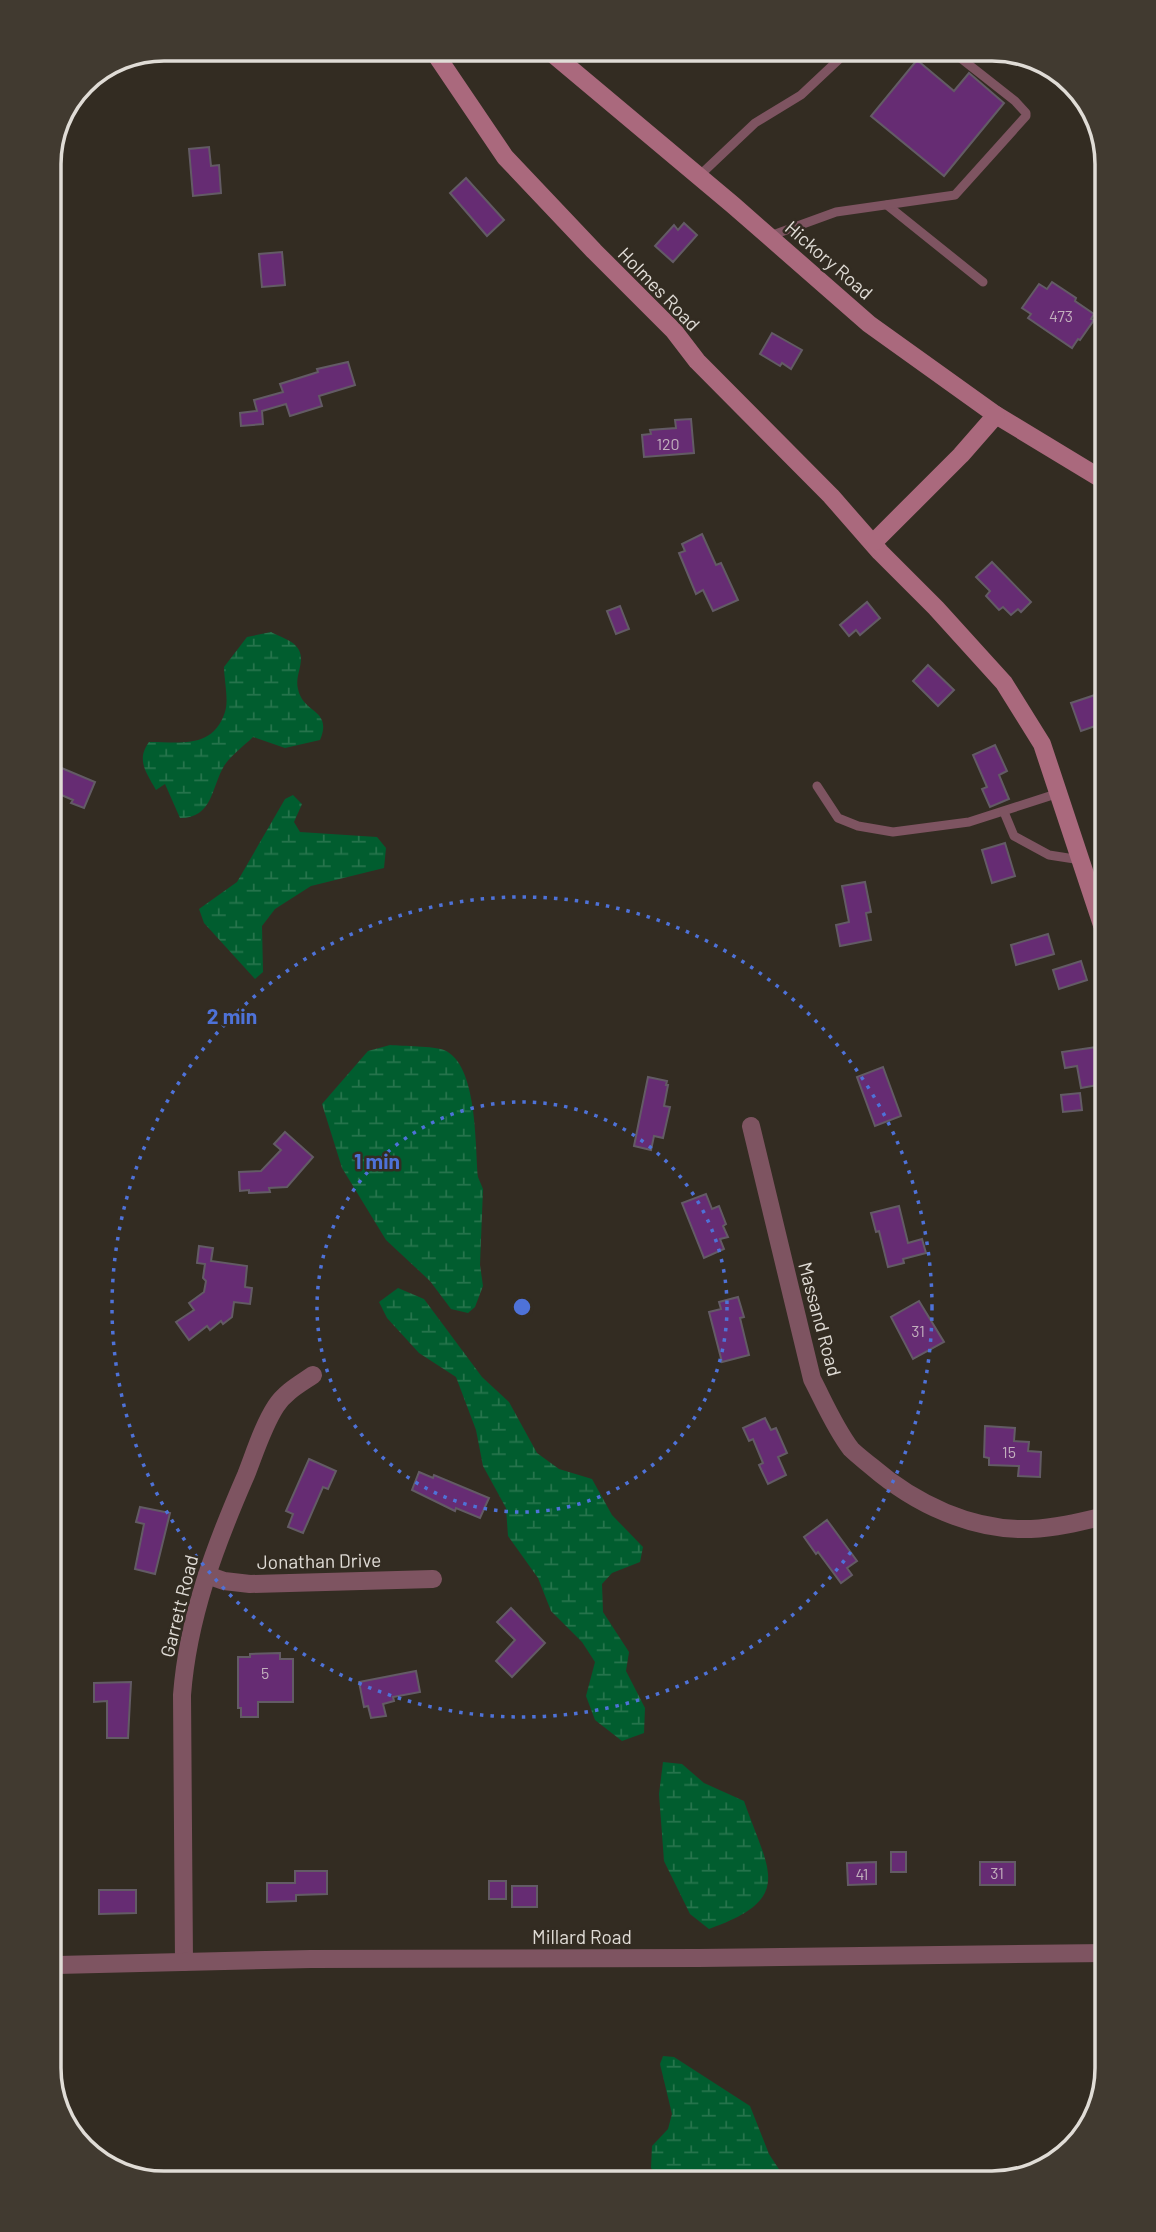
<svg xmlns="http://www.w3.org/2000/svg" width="1156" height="2232" font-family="Barlow,sans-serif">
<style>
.wetland{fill:url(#wetland-marsh)}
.building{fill:#662c73;stroke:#635b65;stroke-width:2}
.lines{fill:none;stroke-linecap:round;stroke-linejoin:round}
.lane{stroke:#7e5461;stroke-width:9}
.street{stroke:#7e5461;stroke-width:18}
.secondary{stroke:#aa697d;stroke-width:18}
.ring{fill:none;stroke:#4e72d8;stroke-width:3.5;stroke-dasharray:3.5 7}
.labels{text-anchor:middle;stroke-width:5;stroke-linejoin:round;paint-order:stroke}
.number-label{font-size:16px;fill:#c2b0bd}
.street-label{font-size:19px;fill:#e0dcd6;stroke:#332c22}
.rim{fill:none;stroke:#e0dcd6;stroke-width:3.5}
.centre{fill:#4e72d8;stroke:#332c22;stroke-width:3.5}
.ring-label{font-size:21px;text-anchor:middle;font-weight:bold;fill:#4e72d8;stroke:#332c22;stroke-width:5;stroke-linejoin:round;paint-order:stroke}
</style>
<defs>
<pattern id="wetland-marsh" width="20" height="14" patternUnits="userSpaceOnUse" patternTransform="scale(1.75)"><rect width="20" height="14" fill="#015d2f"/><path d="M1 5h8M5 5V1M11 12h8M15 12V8" fill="none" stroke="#26744c"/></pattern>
</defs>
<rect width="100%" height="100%" fill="#332c22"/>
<!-- wetland -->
<g class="wetland">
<path d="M271 632C278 636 291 640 296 646 308 659 294 674 298 689 303 714 333 709 320 740L285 748 253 737C244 746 231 755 224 766 211 788 213 818 180 818L165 784 156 790C146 772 136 760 149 742 181 742 213 749 225 712 229 700 224 679 224 667L247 637Z"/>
<polygon points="293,795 302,804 294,822 300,832 377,837 386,848 384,868 311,886 275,909 262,926 263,972 255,979 204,923 199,909 237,882 285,799"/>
<path d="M390 1045C402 1046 434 1046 444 1050 478 1064 475 1146 478 1177L483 1189 480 1265 483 1286 475 1307 468 1313 451 1309 430 1281 386 1240 342 1168 322 1104 368 1051Z"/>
<polygon points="398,1288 424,1299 482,1377 509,1402 537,1453 559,1469 592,1479 612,1515 643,1547 640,1562 612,1573 602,1584 603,1612 629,1652 626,1671 645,1708 644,1733 622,1741 595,1720 586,1696 595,1662 582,1642 551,1611 538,1578 508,1536 506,1508 483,1466 476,1430 456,1377 419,1353 387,1318 379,1302"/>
<path d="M663 1762 682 1764 704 1783 744 1801C768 1871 796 1898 709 1929L690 1914 664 1861 659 1794Z"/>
<polygon points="663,2056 674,2057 750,2106 769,2154 784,2177 660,2178 651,2168 652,2146 668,2129 672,2114 660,2064"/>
</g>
<!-- building -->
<g class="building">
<polygon points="917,60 954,91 969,73 1004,103 944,176 871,116"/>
<polygon points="209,147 211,166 219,165 221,193 193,196 189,149"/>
<polygon points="466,178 504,220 487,236 450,193"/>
<polygon points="684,223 697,235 673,262 655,246 674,225 678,230"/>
<polygon points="282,252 285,285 262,287 259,254"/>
<polygon points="1052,282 1076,298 1075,301 1094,314 1091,319 1094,320 1080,340 1078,339 1072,348 1028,318 1031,314 1022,308 1039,284 1047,289"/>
<polygon points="772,333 802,350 791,369 782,363 780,366 760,354"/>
<polygon points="348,362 355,385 319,396 322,406 290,416 286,404 262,411 263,424 241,426 240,413 257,411 254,400 283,392 280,384 318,372 317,369"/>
<polygon points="691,419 694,453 644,457 642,435 651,434 650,430 676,428 675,420"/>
<polygon points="702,534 716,565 721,563 738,600 713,611 703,590 696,594 679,553 685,551 682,544"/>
<polygon points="992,562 1031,602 1021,612 1018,609 1011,615 1003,607 999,610 986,596 990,591 976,577"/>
<polygon points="867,602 880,618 860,635 856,630 849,636 840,625"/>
<polygon points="620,606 629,629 616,634 607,611"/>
<polygon points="928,665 954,690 938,706 913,681"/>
<polygon points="1101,693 1101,724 1081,731 1071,703"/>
<polygon points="995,745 1007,771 999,775 1009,799 990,807 982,789 987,787 973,755"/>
<polygon points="52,764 95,782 84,808 71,803 73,800 52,791"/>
<polygon points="1005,843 1015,876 992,883 982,850"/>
<polygon points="865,882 871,912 866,913 871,940 840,946 836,925 849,922 842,886"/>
<polygon points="1048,934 1054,954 1016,965 1011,945"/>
<polygon points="1081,961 1087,980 1059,989 1053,970"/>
<polygon points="1097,1047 1103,1084 1081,1088 1077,1066 1065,1068 1062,1052"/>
<polygon points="883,1067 901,1116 875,1126 857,1077"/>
<polygon points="648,1077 667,1081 666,1085 668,1085 664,1106 670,1107 663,1138 654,1136 651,1150 634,1146"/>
<polygon points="1080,1093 1082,1110 1063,1112 1061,1095"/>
<polygon points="285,1132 313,1157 287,1187 269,1188 270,1192 249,1193 249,1190 240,1191 239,1172 261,1171 281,1150 274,1144"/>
<polygon points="706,1194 712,1209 719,1206 726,1224 723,1226 728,1237 720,1239 724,1249 704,1258 682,1203"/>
<polygon points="899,1206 908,1243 922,1239 926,1253 903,1259 904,1263 888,1267 879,1231 876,1232 871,1213"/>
<polygon points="199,1246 213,1248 211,1261 247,1266 245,1287 252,1288 250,1304 234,1302 232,1317 223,1324 221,1321 210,1330 207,1326 189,1340 176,1322 194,1310 189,1303 204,1292 206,1281 203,1278 205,1264 197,1263"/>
<polygon points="738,1297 744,1317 740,1318 749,1355 722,1362 709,1312 721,1309 719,1302"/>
<polygon points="919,1301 944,1342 913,1359 891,1317"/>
<polygon points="765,1418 771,1430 776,1428 787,1453 778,1457 786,1475 768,1484 759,1465 763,1463 753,1439 749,1441 743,1428"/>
<polygon points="985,1426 1015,1428 1014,1441 1029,1442 1028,1451 1041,1452 1040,1477 1018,1476 1019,1466 989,1465 989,1458 984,1457"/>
<polygon points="309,1459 336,1471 328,1489 323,1487 303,1533 288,1527 293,1514 286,1511"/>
<polygon points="419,1472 433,1478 434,1475 489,1498 480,1518 456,1508 455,1511 412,1490"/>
<polygon points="140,1507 170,1513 155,1574 135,1569 144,1524 136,1522"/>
<polygon points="827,1520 857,1561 847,1568 852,1575 841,1583 818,1552 816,1554 804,1537"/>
<polygon points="511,1608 545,1643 512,1677 496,1661 515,1640 497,1622"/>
<polygon points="280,1653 280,1659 293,1659 293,1702 258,1702 258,1717 241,1717 241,1708 238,1708 238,1657 250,1657 250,1654"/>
<polygon points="416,1671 420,1692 393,1697 394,1701 383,1704 386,1716 371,1718 368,1706 364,1707 359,1682"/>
<polygon points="131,1682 128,1738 107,1738 107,1701 94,1702 94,1683"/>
<rect x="891" y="1852" width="15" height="20"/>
<polygon points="876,1862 876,1884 848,1885 847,1863"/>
<rect x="980" y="1862" width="35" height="23"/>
<polygon points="295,1871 327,1871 327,1894 296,1895 296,1901 267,1902 267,1883 295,1883"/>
<rect x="489" y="1881" width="17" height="18"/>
<rect x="512" y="1886" width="25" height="21"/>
<polygon points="99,1890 136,1890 136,1913 99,1914"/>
</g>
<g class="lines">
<!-- lane -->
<g class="lane">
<polyline points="699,176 755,123 801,95 850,49"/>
<polyline points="887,205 983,282"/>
<polyline points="770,236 836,212 955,195 1026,116 1026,113 1015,101 949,49"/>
<polyline points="817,786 838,818 858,826 893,832 969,822 1059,793"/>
<polyline points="1004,812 1014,836 1049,855 1081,860"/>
</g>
<!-- street -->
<g class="street">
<path d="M751 1126 812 1379C824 1402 835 1428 851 1449 857 1455 865 1461 871 1466 915 1504 972 1531 1031 1529 1056 1528 1080 1522 1105 1516"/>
<polyline points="207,1575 224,1581 250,1584 433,1579"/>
<path d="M184 1962 182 1695C188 1617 215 1546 246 1475 255 1452 263 1426 276 1406 285 1392 300 1384 313 1375"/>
<polyline points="57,1965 311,1959 698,1958 1106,1953"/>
</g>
<!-- secondary -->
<g class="secondary">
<polyline points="432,49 505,157 594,251 674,331 697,361 831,496 880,552 936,608 1004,683 1042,744 1102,925"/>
<polyline points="547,49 733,205 869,324 996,415 1100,478"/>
<polyline points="874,542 961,455 996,415"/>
</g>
</g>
<!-- distance rings -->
<g class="ring">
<circle cx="522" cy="1307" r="205"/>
<circle cx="522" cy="1307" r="410"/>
</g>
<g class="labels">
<!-- number labels -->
<g class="number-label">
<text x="1061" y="322">473</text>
<text x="668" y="450">120</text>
<text x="918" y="1337">31</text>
<text x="1009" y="1458">15</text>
<text x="265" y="1679">5</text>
<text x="997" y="1879">31</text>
<text x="862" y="1880">41</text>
</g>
<!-- street labels -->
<g class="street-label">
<text transform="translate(829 260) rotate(41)" y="7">Hickory Road</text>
<text transform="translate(659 289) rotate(46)" y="7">Holmes Road</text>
<text transform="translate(820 1319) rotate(75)" y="7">Massand Road</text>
<text transform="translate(319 1561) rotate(-1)" y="7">Jonathan Drive</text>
<text transform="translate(179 1606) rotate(-76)" y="7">Garrett Road</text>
<text x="582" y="1944">Millard Road</text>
</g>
</g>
<!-- crop -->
<path d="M0 0H1156V2232H0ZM164 61H992A103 103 0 0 1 1095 164V2068A103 103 0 0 1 992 2171H164A103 103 0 0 1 61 2068V164A103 103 0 0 1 164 61Z" fill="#413a30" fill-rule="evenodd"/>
<path class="rim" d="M164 61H992A103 103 0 0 1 1095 164V2068A103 103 0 0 1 992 2171H164A103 103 0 0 1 61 2068V164A103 103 0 0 1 164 61Z"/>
<circle cx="522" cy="1307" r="10" class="centre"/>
<g class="ring-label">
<text x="232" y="1024">2 min</text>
<text x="377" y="1169">1 min</text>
</g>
</svg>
